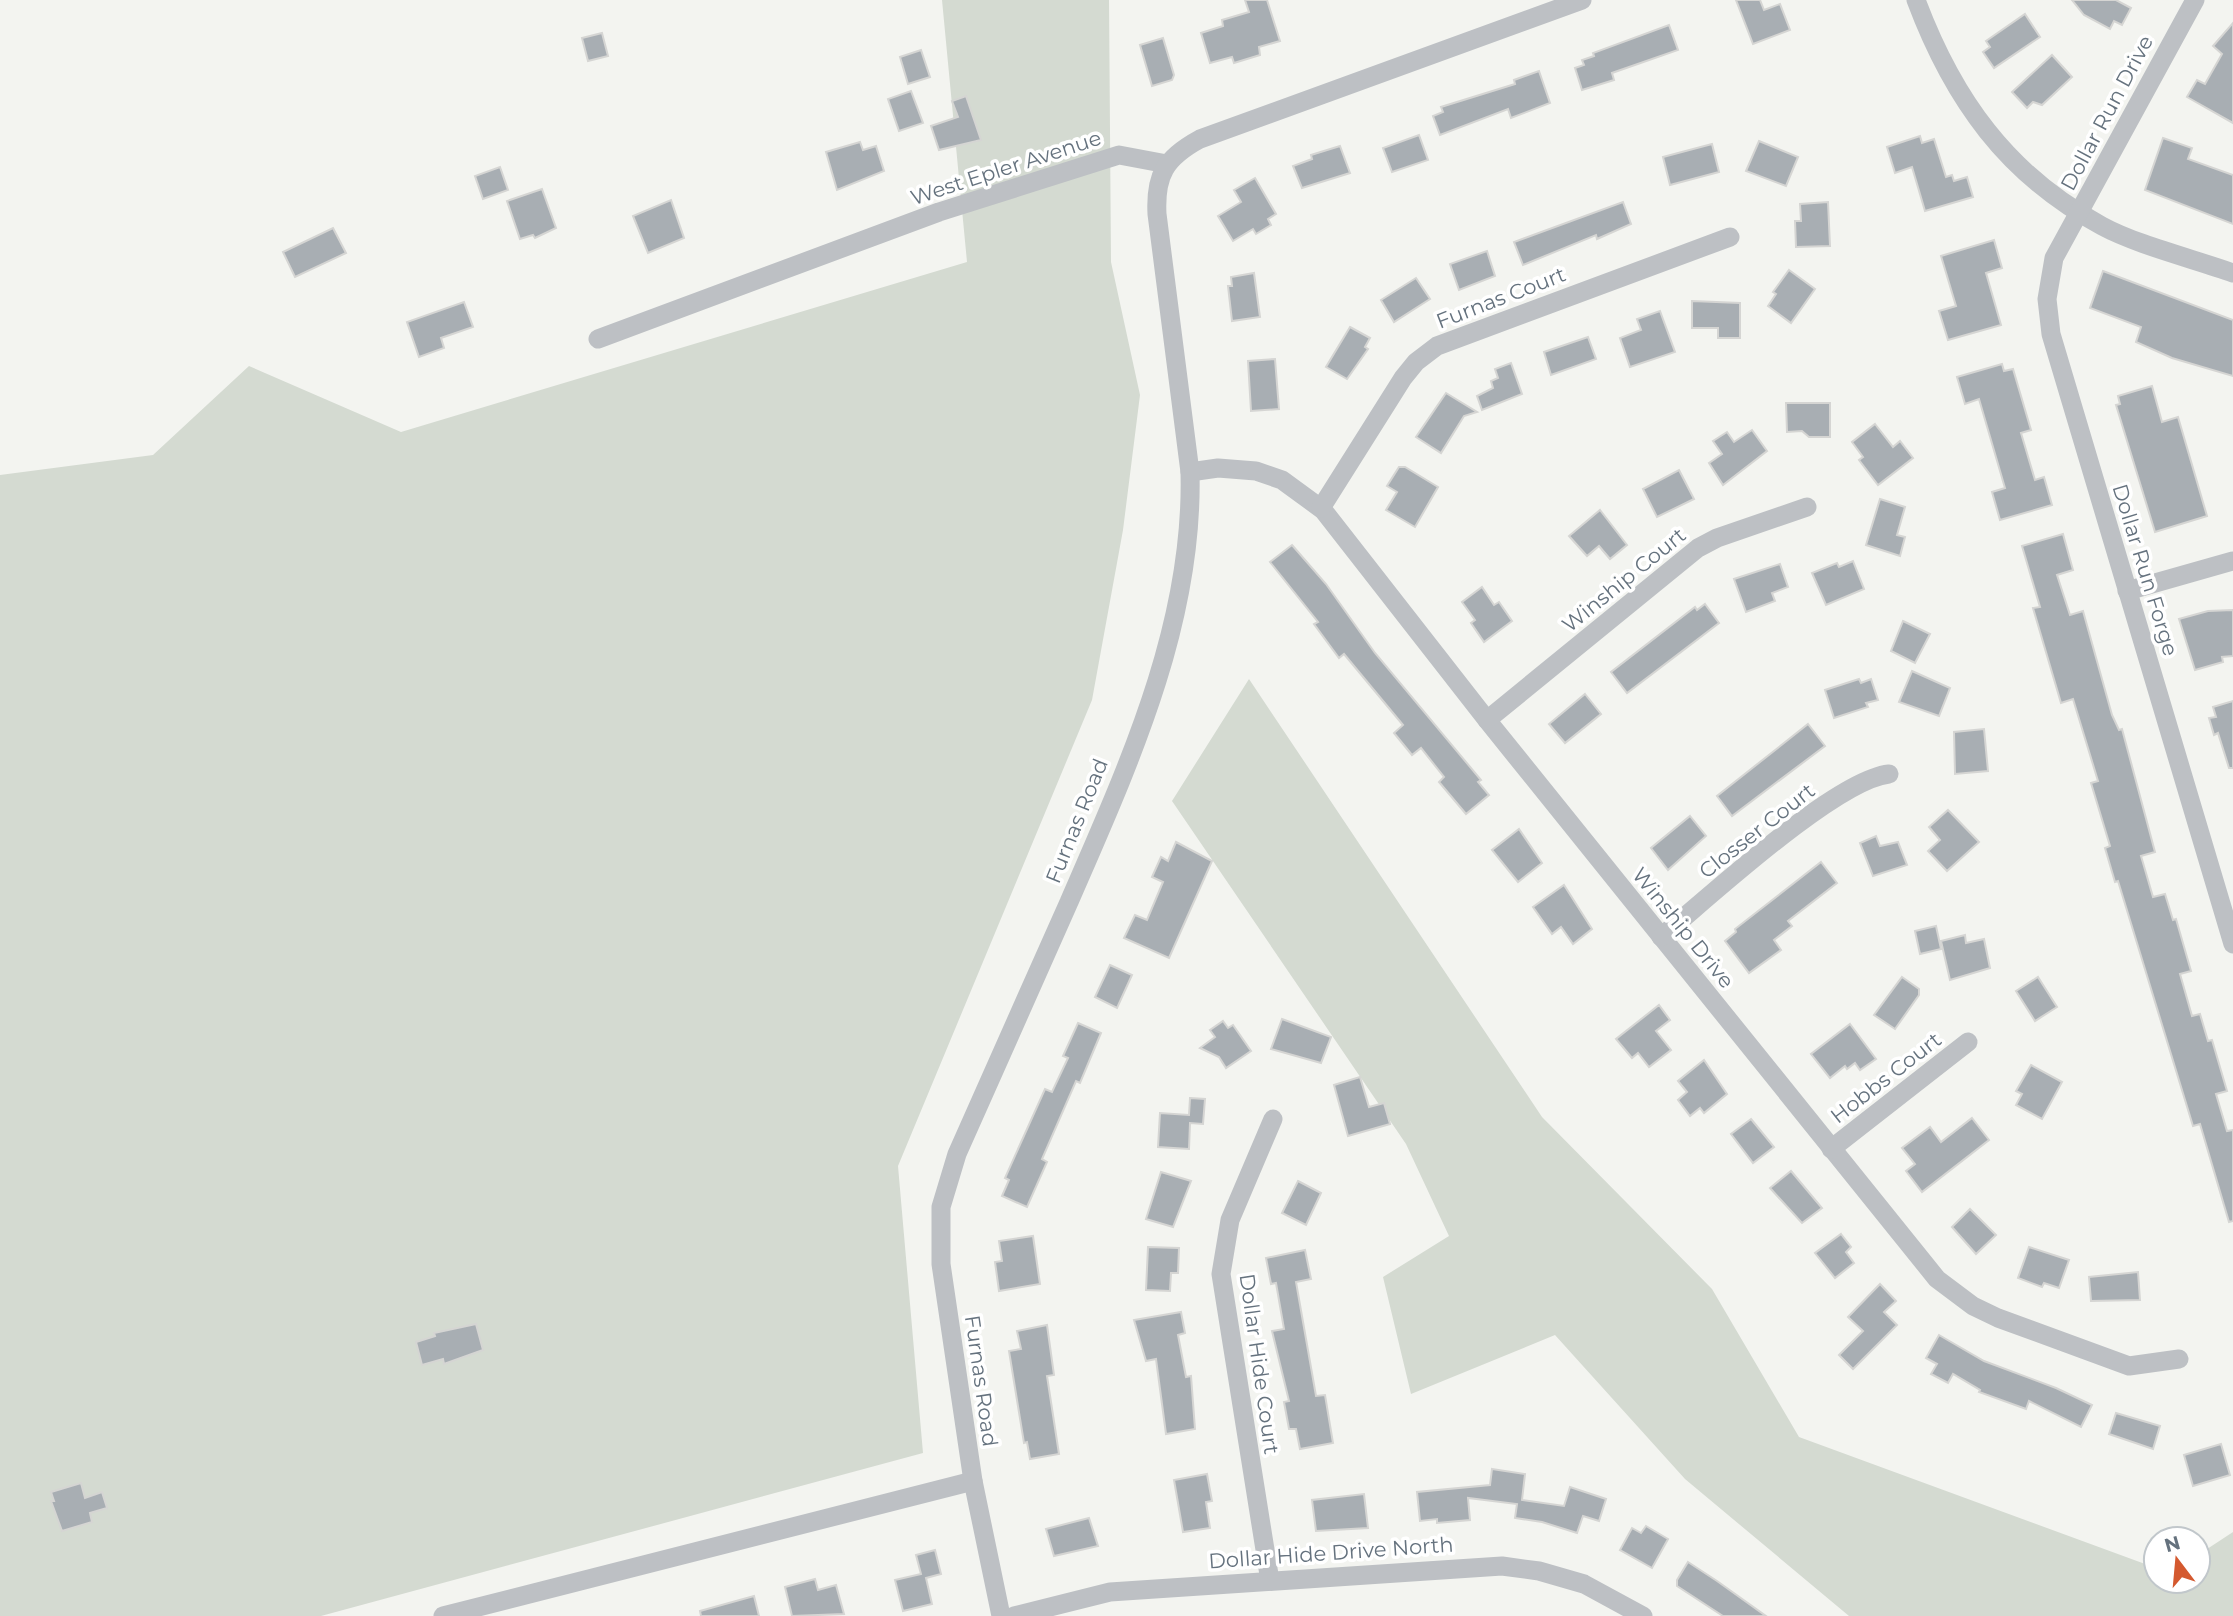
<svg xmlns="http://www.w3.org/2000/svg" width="2233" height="1616" font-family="Montserrat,sans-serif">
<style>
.green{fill:#d4dad1}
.building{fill:#a8aeb3;stroke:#d5d5d3;stroke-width:2}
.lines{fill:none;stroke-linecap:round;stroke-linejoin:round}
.minor{stroke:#bdc0c4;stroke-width:19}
.labels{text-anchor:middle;stroke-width:7;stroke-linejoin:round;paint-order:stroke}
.street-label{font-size:21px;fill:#65727e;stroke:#fff}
</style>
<rect width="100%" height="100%" fill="#f3f4f0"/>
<!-- green -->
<g class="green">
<polygon points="942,0 1109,0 1111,262 1140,395 1123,530 1092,700 898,1166 923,1453 321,1616 0,1616 0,475 153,455 249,366 401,432 967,262"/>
<polygon points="1249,679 1542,1117 1712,1289 1799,1437 2156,1568 2156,1581 2198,1581 2198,1555 2233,1532 2233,1616 1849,1616 1685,1479 1555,1335 1411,1394 1383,1277 1449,1236 1406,1144 1172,801"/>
</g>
<!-- building -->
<g class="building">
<polygon points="1245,0 1267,0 1280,41 1259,47 1260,55 1234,63 1232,57 1210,63 1201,33 1223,26 1222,20 1249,12"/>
<polygon points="1736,0 1760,0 1764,10 1780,4 1790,30 1753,44"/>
<polygon points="2072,0 2116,0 2131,8 2122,25 2114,21 2110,29 2084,15"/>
<polygon points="2025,14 2040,37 1994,68 1983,52 1990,47 1986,41"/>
<polygon points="2233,23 2233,123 2187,97 2197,80 2205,84 2222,54 2213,46"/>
<polygon points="1669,25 1678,50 1612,73 1614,80 1582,90 1575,68 1584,65 1582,60 1594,56 1593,53"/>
<polygon points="602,33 608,56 588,61 582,38"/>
<polygon points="1163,38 1174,75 1172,80 1152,86 1140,45"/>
<polygon points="921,50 930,77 908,84 900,57"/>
<polygon points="2052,55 2072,77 2042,105 2033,102 2027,108 2012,92"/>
<polygon points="1539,71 1550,103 1511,118 1508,109 1440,135 1433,116 1443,112 1441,107 1515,84 1514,80"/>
<polygon points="911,91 923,123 899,131 888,99"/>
<polygon points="966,96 981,140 939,150 931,126 958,117 952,101"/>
<polygon points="1419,135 1428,160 1392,172 1383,148"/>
<polygon points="1920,136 1922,143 1934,139 1946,177 1952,175 1954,181 1967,177 1973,197 1925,211 1912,167 1895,173 1887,147"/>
<polygon points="2163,138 2192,148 2188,159 2233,175 2233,224 2145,190"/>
<polygon points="1759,141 1798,157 1786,186 1746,171"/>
<polygon points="860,142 863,150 876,146 884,171 837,190 826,152"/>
<polygon points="1712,144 1719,172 1670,185 1663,157"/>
<polygon points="1340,146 1350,173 1302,188 1293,166 1312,159 1311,155"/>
<polygon points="500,167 508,190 483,199 475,176"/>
<polygon points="1255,178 1276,214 1268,219 1271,225 1256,234 1253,229 1233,241 1218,216 1241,202 1234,190"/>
<polygon points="542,189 556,228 535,238 533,235 520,239 507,201"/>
<polygon points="671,200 684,238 648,253 633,216"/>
<polygon points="1623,202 1631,224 1597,239 1596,235 1523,265 1514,242"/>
<polygon points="1828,202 1830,246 1796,247 1795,221 1801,221 1800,204"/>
<polygon points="333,228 346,253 295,277 283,252"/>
<polygon points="1994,240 2002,268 1986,273 2001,325 1948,340 1939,311 1956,306 1941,256"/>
<polygon points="1487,251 1495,276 1459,290 1450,264"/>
<polygon points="1789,270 1815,289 1791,323 1768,306 1776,294 1773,292"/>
<polygon points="2103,271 2233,320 2233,376 2172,358 2136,342 2141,327 2090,308"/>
<polygon points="1254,273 1260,317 1232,321 1228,286 1232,286 1231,277"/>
<polygon points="1416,278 1430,299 1394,322 1381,300"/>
<polygon points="1692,301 1740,303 1740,338 1718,338 1718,328 1692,328"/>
<polygon points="464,302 473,327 441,338 444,348 419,357 407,322"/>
<polygon points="1660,311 1675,352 1630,367 1620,338 1641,330 1637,319"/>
<polygon points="1350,327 1370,338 1365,347 1368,349 1347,379 1326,367"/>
<polygon points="1588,337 1596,359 1551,375 1544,352"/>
<polygon points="1275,359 1279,409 1251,411 1248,361"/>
<polygon points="1511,363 1522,394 1482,410 1477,396 1493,388 1491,381 1498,378 1495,369"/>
<polygon points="2002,364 2004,371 2013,369 2031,430 2021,433 2035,480 2044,477 2052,505 2000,520 1992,492 2005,488 1979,399 1965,404 1957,377"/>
<polygon points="2152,386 2162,422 2178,417 2207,516 2155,532 2116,405 2120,404 2118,396"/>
<polygon points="1446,393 1477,412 1464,416 1441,453 1416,437"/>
<polygon points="1786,403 1830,403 1830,437 1809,437 1802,431 1787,432"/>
<polygon points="1875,424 1893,447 1900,441 1913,458 1878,485 1859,460 1863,457 1852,442"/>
<polygon points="1752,430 1767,451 1723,485 1709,463 1722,454 1713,441 1727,432 1734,442"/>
<polygon points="1399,467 1405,467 1438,487 1415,527 1386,510 1397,492 1387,486"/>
<polygon points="1679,470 1694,499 1657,517 1643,489"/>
<polygon points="1880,499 1905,507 1897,535 1905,537 1900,556 1866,545"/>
<polygon points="1600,510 1627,545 1610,559 1599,546 1587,556 1569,536"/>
<polygon points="2063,534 2073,570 2057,575 2070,615 2083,611 2112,715 2119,730 2122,729 2155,852 2141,856 2153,897 2165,894 2173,920 2176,919 2191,971 2180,974 2192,1016 2200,1014 2208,1041 2212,1040 2227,1091 2216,1094 2227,1131 2233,1130 2233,1221 2229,1222 2200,1124 2193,1126 2118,881 2115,882 2105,848 2110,846 2091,783 2098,781 2073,699 2061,703 2033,608 2040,607 2022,546"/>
<polygon points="1292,545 1326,584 1375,653 1481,780 1478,782 1489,795 1466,814 1439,782 1444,777 1421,748 1412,755 1394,733 1403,725 1344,654 1339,658 1314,624 1318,622 1270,562"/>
<polygon points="1853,561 1864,589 1826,605 1812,573 1837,563 1839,567"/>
<polygon points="1780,564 1788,587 1772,593 1775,601 1746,612 1734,579"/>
<polygon points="1482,587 1494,605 1499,602 1512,621 1484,642 1471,623 1475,620 1462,602"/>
<polygon points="1705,604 1719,623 1627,693 1611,672 1695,607 1697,610"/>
<polygon points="2233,610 2233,656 2222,657 2223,662 2195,670 2179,619 2208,611"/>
<polygon points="1903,621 1930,634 1915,663 1891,651"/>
<polygon points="1912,671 1950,688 1939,716 1899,702"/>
<polygon points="1859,679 1861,683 1871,679 1878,700 1866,703 1868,707 1834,718 1825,690"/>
<polygon points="1585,694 1601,714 1565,743 1549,724"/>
<polygon points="2233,701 2233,768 2229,768 2218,733 2214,735 2209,718 2216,717 2213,707"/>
<polygon points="1808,724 1825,746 1732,816 1717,796"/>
<polygon points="1984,729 1988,771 1955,774 1954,732"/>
<polygon points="1948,810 1979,842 1947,871 1928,851 1940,840 1929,827"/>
<polygon points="1690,816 1706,836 1668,870 1651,848"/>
<polygon points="1519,829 1542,863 1518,882 1492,850"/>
<polygon points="1876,836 1880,846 1898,842 1907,865 1873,876 1860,843"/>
<polygon points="1176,842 1212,861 1169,958 1124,938 1135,915 1147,920 1163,882 1152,877 1161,857 1168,861"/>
<polygon points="1821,862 1837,883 1788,921 1792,926 1774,940 1781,950 1749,973 1725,941 1736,932 1735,929"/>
<polygon points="1564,885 1592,929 1573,944 1561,927 1552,934 1533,907"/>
<polygon points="1936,926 1941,949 1920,954 1915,931"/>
<polygon points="1965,935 1966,943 1984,939 1990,968 1950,980 1941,941"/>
<polygon points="1110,965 1132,975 1117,1008 1095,997"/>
<polygon points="1902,977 1919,989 1919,995 1895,1029 1874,1015"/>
<polygon points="2038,977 2057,1007 2035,1021 2016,991"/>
<polygon points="1659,1005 1670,1020 1656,1031 1671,1050 1649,1067 1638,1053 1632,1058 1616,1039"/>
<polygon points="1282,1019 1331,1037 1321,1063 1271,1049"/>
<polygon points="1223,1021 1228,1028 1233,1025 1251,1051 1226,1068 1219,1057 1200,1048 1215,1037 1210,1030"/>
<polygon points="1078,1023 1101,1033 1080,1083 1076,1081 1042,1159 1047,1162 1027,1207 1002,1196 1009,1180 1005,1178 1045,1089 1052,1092 1068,1058 1063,1056"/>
<polygon points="1850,1024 1876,1059 1860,1070 1855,1063 1847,1069 1845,1066 1830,1078 1811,1054"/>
<polygon points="1704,1060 1727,1094 1704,1113 1700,1108 1690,1116 1678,1100 1687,1092 1678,1081"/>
<polygon points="2031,1065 2062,1082 2042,1119 2016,1105 2022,1094 2016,1091"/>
<polygon points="1360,1077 1369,1107 1384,1103 1390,1124 1348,1136 1334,1085"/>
<polygon points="1190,1098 1205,1099 1203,1124 1190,1123 1189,1149 1158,1147 1160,1113 1189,1115"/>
<polygon points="1972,1118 1989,1140 1922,1192 1906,1171 1915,1164 1902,1148 1930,1127 1941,1142"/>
<polygon points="1751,1119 1774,1147 1753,1163 1731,1134"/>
<polygon points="1791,1171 1822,1208 1802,1223 1770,1188"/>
<polygon points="1161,1172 1191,1181 1173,1227 1146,1219"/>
<polygon points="1298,1181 1321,1193 1306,1225 1282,1213"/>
<polygon points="1970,1209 1996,1235 1976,1254 1952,1227"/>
<polygon points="1841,1234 1851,1247 1846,1252 1854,1263 1835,1278 1815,1253"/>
<polygon points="1033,1236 1040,1284 999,1291 995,1262 1002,1261 999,1241"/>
<polygon points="1148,1247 1179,1248 1178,1273 1171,1273 1170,1291 1146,1290"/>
<polygon points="2029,1247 2069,1260 2059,1288 2044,1283 2042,1287 2018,1278"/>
<polygon points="1305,1250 1311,1279 1296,1282 1316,1396 1325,1395 1333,1443 1300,1449 1296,1429 1289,1429 1284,1402 1289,1401 1272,1331 1284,1329 1276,1283 1271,1284 1266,1258"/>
<polygon points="2138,1272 2140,1300 2091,1301 2089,1277"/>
<polygon points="1880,1284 1896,1301 1884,1312 1897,1325 1853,1369 1839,1355 1863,1331 1848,1317"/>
<polygon points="1181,1312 1185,1333 1178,1335 1186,1377 1191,1376 1195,1429 1166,1434 1156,1359 1146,1361 1134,1320"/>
<polygon points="476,1324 483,1350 444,1364 443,1359 422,1365 416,1342 435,1336 434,1333"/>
<polygon points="1047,1325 1054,1375 1047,1376 1059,1454 1030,1459 1027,1442 1024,1443 1009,1351 1021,1349 1017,1331"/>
<polygon points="1939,1335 1984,1361 2056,1388 2092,1405 2081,1427 2029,1401 2026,1409 1979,1392 1980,1390 1953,1374 1948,1383 1931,1374 1937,1364 1926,1358"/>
<polygon points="2116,1413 2160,1426 2153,1449 2109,1434"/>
<polygon points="2221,1444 2230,1475 2193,1486 2184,1455"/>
<polygon points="1492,1469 1525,1474 1522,1500 1564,1506 1570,1487 1606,1499 1599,1521 1583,1516 1577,1533 1542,1522 1515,1518 1517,1504 1468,1498 1470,1520 1437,1523 1437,1519 1420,1521 1417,1492 1490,1485"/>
<polygon points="1207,1474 1212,1501 1206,1502 1210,1528 1183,1532 1174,1480"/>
<polygon points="81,1483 85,1498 102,1492 107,1508 90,1513 92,1522 62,1531 51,1501 54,1501 51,1492"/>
<polygon points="1364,1494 1368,1528 1316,1531 1312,1500"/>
<polygon points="1089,1518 1098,1546 1054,1556 1046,1529"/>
<polygon points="1646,1526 1668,1539 1652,1568 1620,1550 1632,1528 1641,1533"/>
<polygon points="935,1550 941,1574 926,1578 932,1604 903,1611 895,1580 921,1574 916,1555"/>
<polygon points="1688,1562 1717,1581 1766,1616 1723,1616 1677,1586 1677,1580"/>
<polygon points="815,1579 818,1590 836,1585 844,1614 792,1616 785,1587"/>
<polygon points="754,1596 759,1616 701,1616 700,1611"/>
</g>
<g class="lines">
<!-- minor -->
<g class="minor">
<path d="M1916 0C1953 99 2007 175 2102 226 2137 245 2194 259 2233 273"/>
<polyline points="2195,0 2054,258 2047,299 2051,334 2233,944"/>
<polyline points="598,339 939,212 1119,155 1167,164"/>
<polyline points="1190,472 1218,468 1256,471 1282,480 1323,510 1487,720 1937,1279 1973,1306 1998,1318 2129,1366 2179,1359"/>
<polyline points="1321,508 1403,378 1416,362 1437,346 1730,237"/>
<polyline points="2127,591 2233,561"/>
<polyline points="1487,720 1698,548 1717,538 1807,507"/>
<path d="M1661 937C1707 899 1835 780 1889 774"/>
<polyline points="1831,1149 1968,1042"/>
<polyline points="1270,1581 1221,1274 1230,1220 1273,1119"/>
<polyline points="443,1616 973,1481"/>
<path d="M1001 1616 973 1481 941 1264V1207L957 1154C995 1070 1032 986 1069 902 1128 766 1194 624 1190 472L1157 214C1155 175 1165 158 1200 139L1582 0"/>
<polyline points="1014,1616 1110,1592 1502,1566 1539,1571 1584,1584 1643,1616"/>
</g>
</g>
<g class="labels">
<!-- street labels -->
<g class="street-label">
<text transform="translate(2107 113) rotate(-62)" y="7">Dollar Run Drive</text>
<text transform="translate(1006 168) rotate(-18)" y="7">West Epler Avenue</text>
<text transform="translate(1501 298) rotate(-21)" y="7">Furnas Court</text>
<text transform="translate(2145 570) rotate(73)" y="7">Dollar Run Forge</text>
<text transform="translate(1624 580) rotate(-39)" y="7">Winship Court</text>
<text transform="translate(1077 821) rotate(-68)" y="7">Furnas Road</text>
<text transform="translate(1757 831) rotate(-38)" y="7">Closser Court</text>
<text transform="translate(1683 928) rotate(51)" y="7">Winship Drive</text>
<text transform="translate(1886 1078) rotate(-38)" y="7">Hobbs Court</text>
<text transform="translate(1259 1364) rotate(82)" y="7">Dollar Hide Court</text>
<text transform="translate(981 1381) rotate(82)" y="7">Furnas Road</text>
<text transform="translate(1331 1553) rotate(-4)" y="7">Dollar Hide Drive North</text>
</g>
</g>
<!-- north arrow -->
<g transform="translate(2177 1560) rotate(344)"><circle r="33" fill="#ffffff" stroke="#c1c7cb" stroke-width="2"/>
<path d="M0-5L12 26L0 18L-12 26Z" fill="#d4592f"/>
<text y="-10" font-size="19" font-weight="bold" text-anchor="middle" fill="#65727e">N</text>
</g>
</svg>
